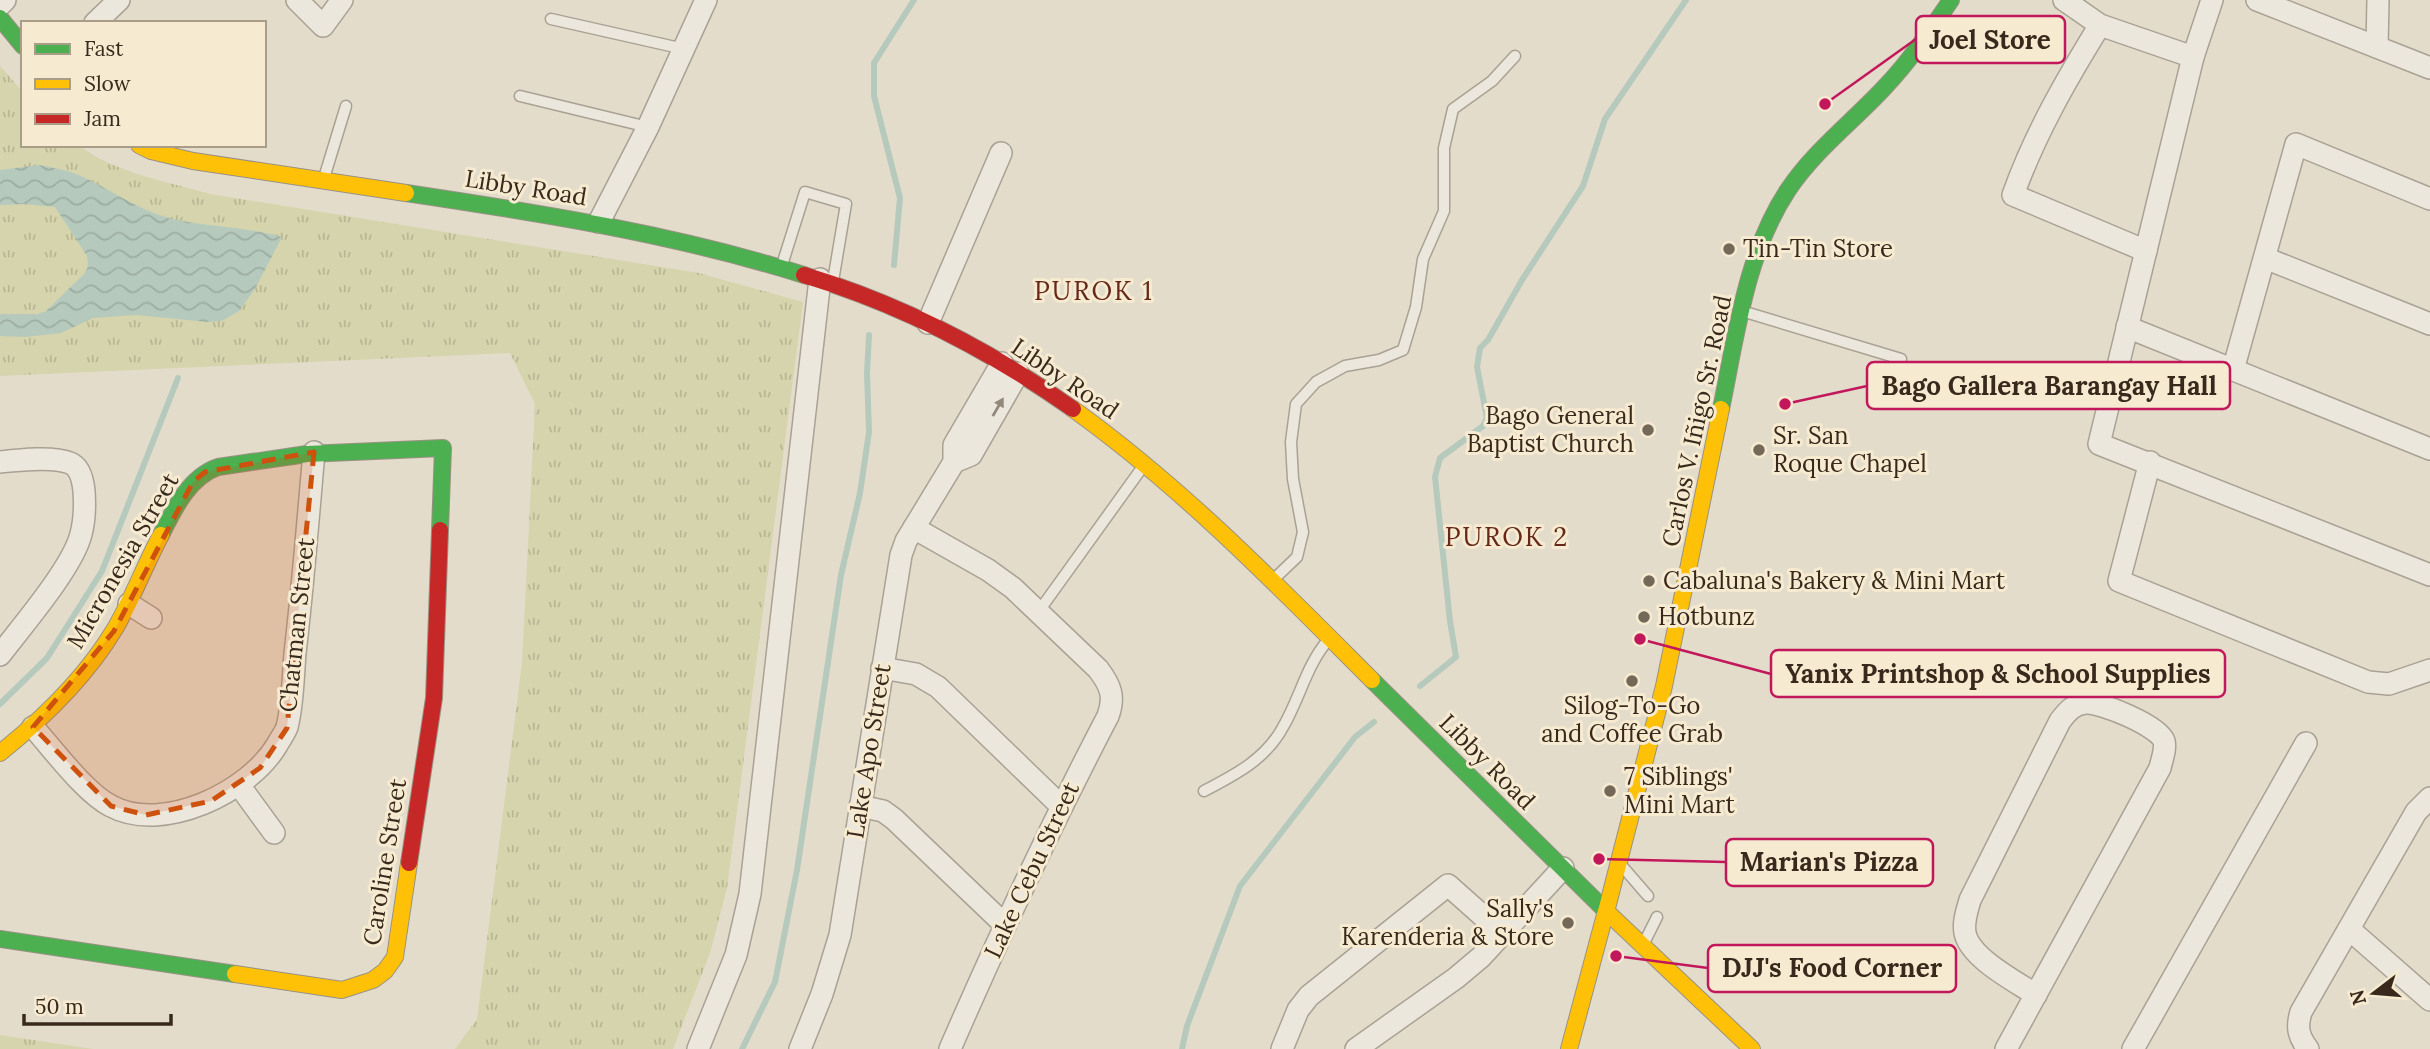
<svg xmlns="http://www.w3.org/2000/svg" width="2430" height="1049" font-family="Lora,serif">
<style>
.grass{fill:url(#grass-tufts)}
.water{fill:url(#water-waves)}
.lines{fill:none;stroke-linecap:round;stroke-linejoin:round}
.stream{stroke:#b6c9bd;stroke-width:6}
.lane-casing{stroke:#a9a194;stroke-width:13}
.street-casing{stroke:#a9a194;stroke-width:24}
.fast-casing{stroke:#999184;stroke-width:18}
.slow-casing{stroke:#999184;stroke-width:18}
.jam-casing{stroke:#999184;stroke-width:18}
.lane{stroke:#ece7dd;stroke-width:10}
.street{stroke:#ece7dd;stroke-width:21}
.fast{stroke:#4caf50;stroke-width:16}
.slow{stroke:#ffc107;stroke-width:16}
.jam{stroke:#c62828;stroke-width:16}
.oneway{fill:#92887c}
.marked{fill:#ce520e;fill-opacity:0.2;stroke:#ce520e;stroke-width:5;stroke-dasharray:14 9;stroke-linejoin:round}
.poi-dot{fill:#746859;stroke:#f6ead0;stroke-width:2.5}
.labels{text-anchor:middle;stroke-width:6;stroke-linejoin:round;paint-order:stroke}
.street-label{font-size:24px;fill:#38291c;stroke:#f6ead0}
.poi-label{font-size:24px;fill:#38291c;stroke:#f6ead0;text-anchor:start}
.neighbourhood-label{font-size:26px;letter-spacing:2px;fill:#66281a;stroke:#f6ead0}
.leader{fill:none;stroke:#c2185b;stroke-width:2.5}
.callout-dot{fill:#c2185b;stroke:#f6ead0;stroke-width:2.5}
.callout{fill:#f6ead0;stroke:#c2185b;stroke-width:2.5}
.callout-label{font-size:26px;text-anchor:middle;font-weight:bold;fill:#38291c}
</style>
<defs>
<pattern id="grass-tufts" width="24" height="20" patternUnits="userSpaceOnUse" patternTransform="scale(1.75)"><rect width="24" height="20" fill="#d5d4ac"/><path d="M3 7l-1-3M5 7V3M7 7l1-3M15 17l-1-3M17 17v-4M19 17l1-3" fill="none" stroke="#b8b693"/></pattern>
<pattern id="water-waves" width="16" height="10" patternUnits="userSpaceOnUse" patternTransform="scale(1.75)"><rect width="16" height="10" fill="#b6c9bd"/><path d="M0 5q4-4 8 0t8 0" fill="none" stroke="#9dada2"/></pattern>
</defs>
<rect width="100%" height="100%" fill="#e4dcca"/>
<!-- grass -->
<g class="grass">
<path d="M0 66 23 92V145H79C109 171 172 183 210 194L699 273 803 302 727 888 710 953 673 1049H455L477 1019 522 663 535 404 510 353 0 376Z"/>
<polygon points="0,1035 93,1049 0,1049"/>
</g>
<!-- water -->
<path class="water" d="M39 165C50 167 61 169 71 172 101 183 128 204 159 215 199 228 241 225 282 237L255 289 239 311 222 321 207 322 137 315 93 318 61 333 25 337 0 336V314H38L46 311 85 273 88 266 87 256 55 207 24 204 0 205V170Z"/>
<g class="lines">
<!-- stream -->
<g class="stream">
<polyline points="894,265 900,198 874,96 874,63 914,0"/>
<polyline points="1420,686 1456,657 1450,621 1435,477 1440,458 1483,426 1487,418 1477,367 1480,348 1488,340 1522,280 1583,186 1605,119 1686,0"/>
<polyline points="0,704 47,658 102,571 178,378"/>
<polyline points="742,1049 775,982 797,870 841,575 860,493 869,432 867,373 869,335"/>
<polyline points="1182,1049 1187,1026 1240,886 1355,737 1374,722"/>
</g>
<defs>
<g id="lane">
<polyline points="551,19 684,49"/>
<polyline points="520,96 648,127"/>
<polyline points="324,178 346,106"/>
<polyline points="782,265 805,192 846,204 833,281"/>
<polyline points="1745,312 1901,359"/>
<polyline points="1274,579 1297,557 1303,532 1293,479 1291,442 1296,404 1316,382 1345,366 1379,360 1403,350 1416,307 1423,259 1444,211 1444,148 1453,109 1492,81 1515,56"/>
<polyline points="1039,611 1144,465"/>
<path d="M1204 791C1235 775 1266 759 1283 727 1300 698 1306 666 1328 640"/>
<polyline points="1622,866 1648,896"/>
<polyline points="1644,943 1657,917"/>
</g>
<g id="street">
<polyline points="297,0 323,26 342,0"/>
<polyline points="2064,0 2100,25 2193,57"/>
<polyline points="2212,0 2193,57 2099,444 2430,575"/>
<polyline points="2257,0 2430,68"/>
<polyline points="0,5 5,0"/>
<polyline points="95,23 119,0"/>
<path d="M2100 25C2066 80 2035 134 2013 195L2146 251"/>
<polyline points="2377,47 2378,0"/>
<polyline points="599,222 648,127 706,0"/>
<polyline points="2265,258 2430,324"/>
<polyline points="928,323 1001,153"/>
<polyline points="2127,327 2430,449"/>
<polyline points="2233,370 2296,144 2430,199"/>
<path d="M0 462C18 460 53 456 70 463 80 467 83 481 84 491 85 505 85 519 81 534 73 567 22 626 0 655"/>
<polyline points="954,462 971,455 1018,373"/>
<polyline points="2150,462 2119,581 2368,682 2389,684 2430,670"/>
<path d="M914 528 988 570 1013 588 1098 669C1111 686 1115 697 1108 716 1051 825 999 936 950 1049"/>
<polyline points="129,604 151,618"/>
<polyline points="882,668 916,674 938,687 1061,806"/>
<path d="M33 727C53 749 85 793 111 806 163 834 249 792 277 745 280 739 285 733 287 727 293 704 293 677 295 653 303 586 308 519 314 452"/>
<polyline points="239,785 274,833"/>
<polyline points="860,806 883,811 894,819 1004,924"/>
<polyline points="2349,929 2430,1000"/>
<polyline points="698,1049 736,955 750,894 820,279"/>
<polyline points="800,1049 822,994 840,935 901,555 906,541 954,462 954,445 1002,363"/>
<polyline points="1282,1049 1298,1010 1309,996 1448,885 1503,934"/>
<polyline points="1356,1049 1456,978 1481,957 1563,868"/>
<path d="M2006 1049 2160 768C2162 759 2166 749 2164 741 2159 726 2101 702 2086 703 2073 704 2067 712 2060 721L1970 900C1967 911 1963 921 1965 933 1970 958 2015 981 2036 995"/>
<polyline points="2133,1049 2306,743"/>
<path d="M2308 1049C2299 1037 2296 1028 2301 1012L2416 812 2430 798"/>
</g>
<g id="fast">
<polyline points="0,18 23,46"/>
<path d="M406 193C540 213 674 234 804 275"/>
<path d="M1721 409C1736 337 1746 253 1788 190 1814 151 1851 123 1883 89 1909 62 1930 31 1951 0"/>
<path d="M161 535C174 509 189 477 218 467L307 454 443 448 440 530"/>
<polyline points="1372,680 1606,911 1607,908"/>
<polyline points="0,939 235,974"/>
</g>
<g id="slow">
<polyline points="139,145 151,151 193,161 406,193"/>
<path d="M1073 409C1183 488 1277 585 1372 680"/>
<path d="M0 753C45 717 87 676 116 627 133 597 145 565 161 535"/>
<polyline points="1607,908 1664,686 1721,409"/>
<polyline points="235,974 342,990 373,980 385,971 395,957 409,863"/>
<polyline points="1569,1049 1606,911 1752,1049"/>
</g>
<g id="jam">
<path d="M804 275C900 304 991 351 1073 409"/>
<polyline points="409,863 434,698 440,530"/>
</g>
</defs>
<!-- lane casing -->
<use href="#lane" class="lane-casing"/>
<!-- street casing -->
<use href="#street" class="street-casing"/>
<!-- fast casing -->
<use href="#fast" class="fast-casing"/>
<!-- slow casing -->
<use href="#slow" class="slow-casing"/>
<!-- jam casing -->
<use href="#jam" class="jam-casing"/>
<!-- lane -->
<use href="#lane" class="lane"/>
<!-- street -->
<use href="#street" class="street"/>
<!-- fast -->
<use href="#fast" class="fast"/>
<!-- slow -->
<use href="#slow" class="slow"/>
<!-- jam -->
<use href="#jam" class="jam"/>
</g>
<!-- one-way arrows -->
<defs><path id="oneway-solid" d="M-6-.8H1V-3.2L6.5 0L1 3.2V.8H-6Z" transform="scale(1.75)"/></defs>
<use class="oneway" href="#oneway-solid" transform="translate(998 407) rotate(-60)"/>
<!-- marked area -->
<path class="marked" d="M314 452 287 728 260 768 211 801 146 815 111 806 33 727 114 631 193 482 205 472Z"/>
<!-- markers -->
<g class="poi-dot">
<circle cx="1729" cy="249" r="7"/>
<circle cx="1648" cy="430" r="7"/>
<circle cx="1759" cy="450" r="7"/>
<circle cx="1649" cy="581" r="7"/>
<circle cx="1644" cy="617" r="7"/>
<circle cx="1632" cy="681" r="7"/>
<circle cx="1610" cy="791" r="7"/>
<circle cx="1568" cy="923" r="7"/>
</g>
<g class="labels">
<!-- street labels -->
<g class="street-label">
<text transform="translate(526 188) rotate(9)" y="8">Libby Road</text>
<text transform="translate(1065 379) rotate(34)" y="8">Libby Road</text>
<text transform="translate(1697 421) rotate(-78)" y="8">Carlos V. Iñigo Sr. Road</text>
<text transform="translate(123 561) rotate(-60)" y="8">Micronesia Street</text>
<text transform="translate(297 625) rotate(-84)" y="8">Chatman Street</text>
<text transform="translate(869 751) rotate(-81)" y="8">Lake Apo Street</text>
<text transform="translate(1487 762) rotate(45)" y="8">Libby Road</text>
<text transform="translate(385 862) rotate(-81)" y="8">Caroline Street</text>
<text transform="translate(1032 870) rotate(-65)" y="8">Lake Cebu Street</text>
</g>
<!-- poi labels -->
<g class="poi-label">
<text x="1743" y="257">Tin-Tin Store</text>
<text x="1634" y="424" text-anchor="end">Bago General<tspan x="1634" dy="28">Baptist Church</tspan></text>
<text x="1773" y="444">Sr. San<tspan x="1773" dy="28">Roque Chapel</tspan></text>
<text x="1663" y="589">Cabaluna's Bakery &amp; Mini Mart</text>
<text x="1658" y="625">Hotbunz</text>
<text x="1632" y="714" text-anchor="middle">Silog-To-Go<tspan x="1632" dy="28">and Coffee Grab</tspan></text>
<text x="1624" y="785">7 Siblings'<tspan x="1624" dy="28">Mini Mart</tspan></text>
<text x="1554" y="917" text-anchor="end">Sally's<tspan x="1554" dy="28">Karenderia &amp; Store</tspan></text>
</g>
<!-- neighbourhood labels -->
<g class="neighbourhood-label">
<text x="1094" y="300">PUROK 1</text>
<text x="1507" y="546">PUROK 2</text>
</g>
</g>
<!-- callouts -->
<path class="leader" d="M1825 104L1916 39M1785 404L1867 386M1640 639L1771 674M1599 859L1726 862M1616 956L1708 968"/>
<g class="callout-dot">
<circle cx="1825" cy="104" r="7"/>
<circle cx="1785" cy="404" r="7"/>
<circle cx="1640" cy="639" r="7"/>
<circle cx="1599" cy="859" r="7"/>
<circle cx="1616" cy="956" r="7"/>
</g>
<g class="callout">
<rect x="1916" y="16" width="149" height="47" rx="7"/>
<rect x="1867" y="362" width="363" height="47" rx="7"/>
<rect x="1771" y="650" width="454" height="47" rx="7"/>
<rect x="1726" y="839" width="207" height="47" rx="7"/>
<rect x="1708" y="945" width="248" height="47" rx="7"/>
</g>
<g class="callout-label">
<text x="1990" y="49">Joel Store</text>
<text x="2049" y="395">Bago Gallera Barangay Hall</text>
<text x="1998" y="683">Yanix Printshop &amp; School Supplies</text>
<text x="1829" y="871">Marian's Pizza</text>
<text x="1832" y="977">DJJ's Food Corner</text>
</g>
<!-- legend -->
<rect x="21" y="21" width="245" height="126" fill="#f6ead0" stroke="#aa9d88" stroke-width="2"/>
<rect x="35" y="44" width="35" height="10" fill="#4caf50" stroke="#aa9d88" stroke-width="2"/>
<text x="84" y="56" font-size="21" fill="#38291c">Fast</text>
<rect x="35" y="79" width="35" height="10" fill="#ffc107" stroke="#aa9d88" stroke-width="2"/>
<text x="84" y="91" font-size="21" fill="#38291c">Slow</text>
<rect x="35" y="114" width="35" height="10" fill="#c62828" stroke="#aa9d88" stroke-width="2"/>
<text x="84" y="126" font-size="21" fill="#38291c">Jam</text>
<!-- north arrow -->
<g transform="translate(2374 993) rotate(254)" stroke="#f6ead0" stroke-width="5" paint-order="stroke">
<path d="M0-5L12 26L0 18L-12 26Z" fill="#38291c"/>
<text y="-10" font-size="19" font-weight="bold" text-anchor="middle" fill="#38291c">N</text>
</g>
<!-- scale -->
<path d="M24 1014v10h147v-10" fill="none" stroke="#38291c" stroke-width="3.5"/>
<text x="35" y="1014" font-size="21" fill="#38291c" stroke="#f6ead0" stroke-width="5" paint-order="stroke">50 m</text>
</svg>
